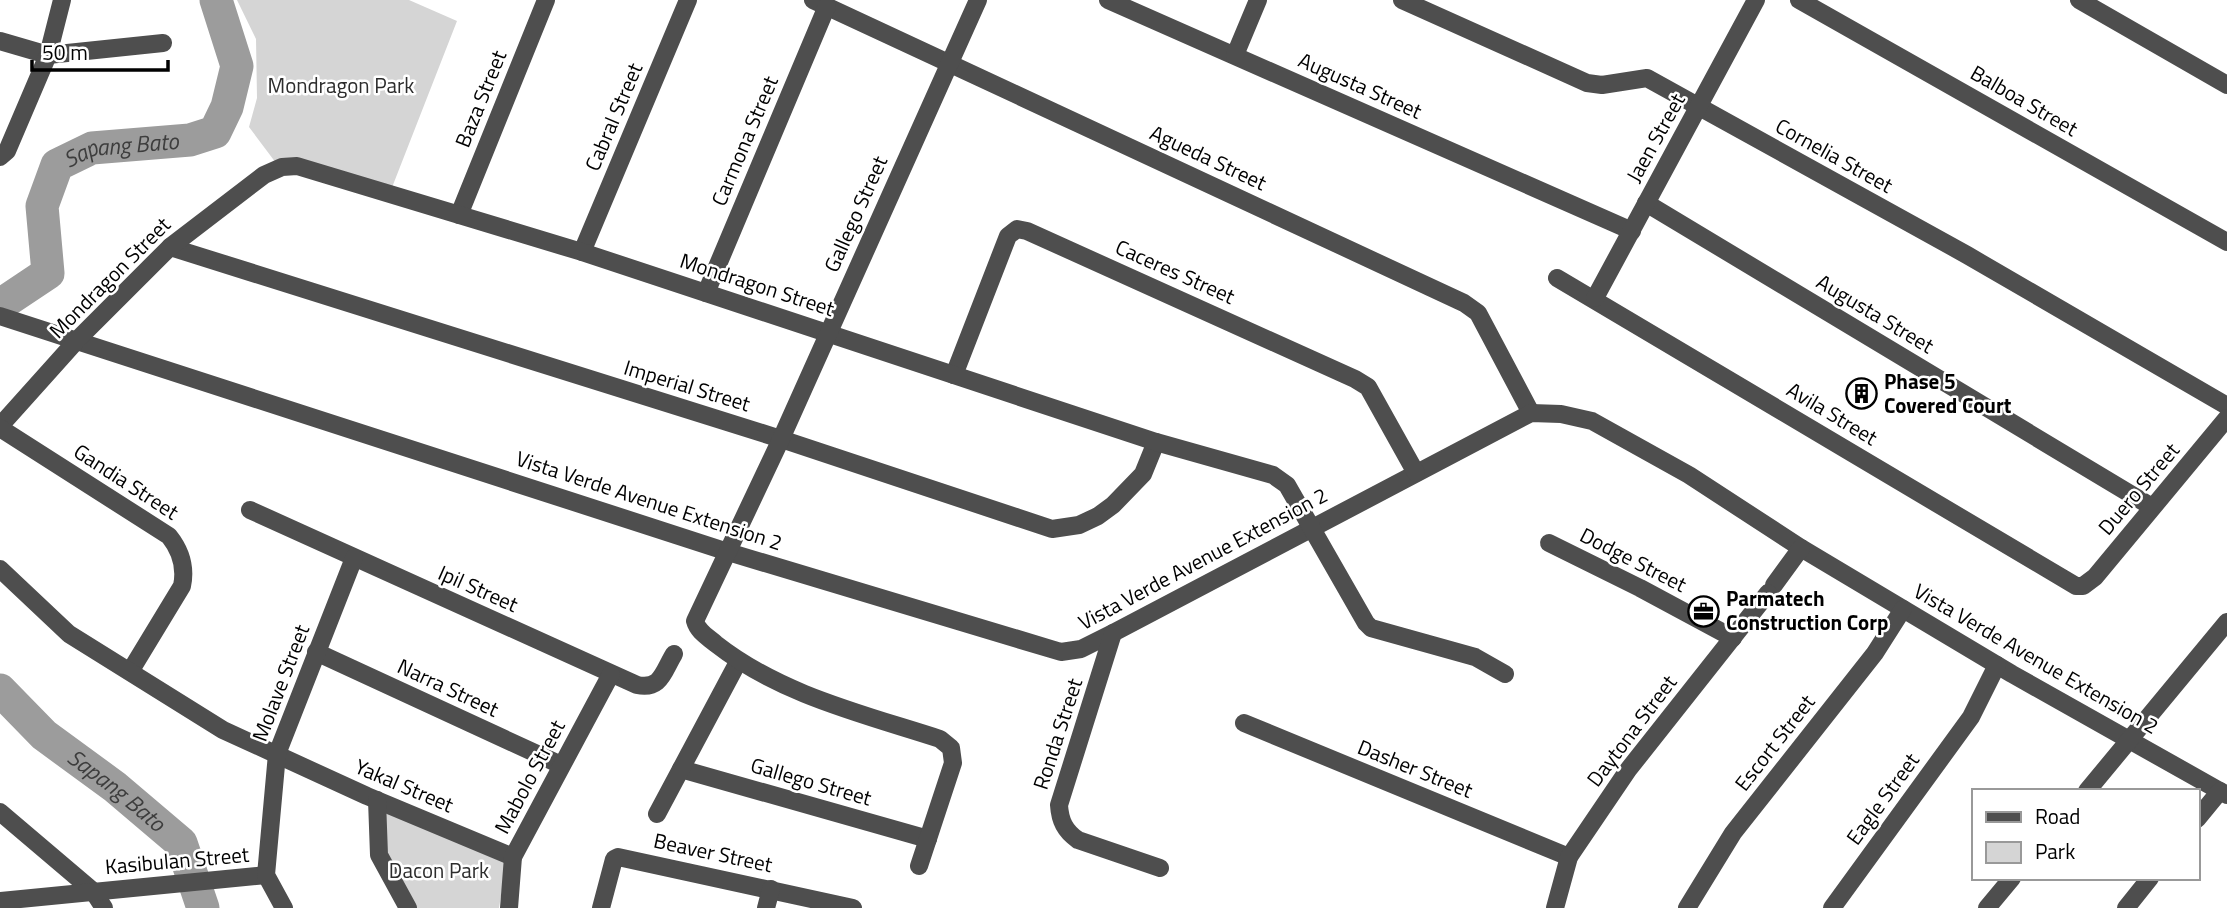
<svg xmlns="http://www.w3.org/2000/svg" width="2227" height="908" font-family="'Titillium Web',sans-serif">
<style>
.green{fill:#d5d5d5}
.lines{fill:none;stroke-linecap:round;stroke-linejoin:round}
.river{stroke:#9c9c9c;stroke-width:33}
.minor{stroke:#4e4e4e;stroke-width:18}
.labels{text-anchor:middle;stroke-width:5;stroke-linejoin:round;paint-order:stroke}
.park-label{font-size:21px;fill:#2c2c2c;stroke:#fff}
.street-label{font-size:21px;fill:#000;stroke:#fff}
.poi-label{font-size:21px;font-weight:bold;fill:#000;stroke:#fff;text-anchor:start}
.water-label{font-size:23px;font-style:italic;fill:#3d3d3d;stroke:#fff}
</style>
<rect width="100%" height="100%" fill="#fff"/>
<!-- green -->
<g class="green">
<polygon points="237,0 409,0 457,21 391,190 276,163 249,127 257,98 256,39"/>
<polygon points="384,809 507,858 499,908 416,908 388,859 385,847"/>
</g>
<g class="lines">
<!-- river -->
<g class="river">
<path id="s1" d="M0 305 48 273 42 206 57 165 92 148 190 140 215 132 227 107 237 66 216 0"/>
<path id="s2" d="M0 690 44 735 115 787 181 843 203 908"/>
</g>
<!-- minor -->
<g class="minor">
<polyline points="813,0 1464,303 1478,313 1531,413"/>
<polyline points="1108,0 1632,231"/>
<polyline points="1402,0 1587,83 1602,85 1647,78 1967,255 2227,406"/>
<polyline points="1799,0 2227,242"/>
<polyline points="2079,0 2227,85"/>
<polyline points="0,41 48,55 163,43"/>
<polyline points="1235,55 1258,0"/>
<polyline points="0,157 7,151 48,55 62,0"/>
<polyline points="1646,203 2152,507"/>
<polyline points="459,215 546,0"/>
<polyline points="170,247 781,439 1052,529 1079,525 1098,516 1113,505 1143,474 1156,442"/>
<polyline points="582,252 688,0"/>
<polyline points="1557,278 2076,586 2083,586 2095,577 2227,418"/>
<polyline points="706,293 827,6"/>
<polyline points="1595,298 1756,0"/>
<polyline points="0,316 728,552 1061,652 1081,649 1113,633 1531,413 1561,414 1592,421 1689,475 1801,548 2012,674 2227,795"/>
<polyline points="954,375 1008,236 1017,229 1027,231 1355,379 1368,387 1416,473"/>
<polyline points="0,426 78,339 170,247 264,175 282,167 297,166 582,252 1156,442 1273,475 1287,485 1366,623 1371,628 1475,657 1505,674"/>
<path d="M0 428 169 536C181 551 186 567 182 586L131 670"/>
<path d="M250 510 637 685C661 690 663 672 674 654"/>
<polyline points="1549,543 1640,588 1733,638"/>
<polyline points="0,569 69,634 223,730 367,796 513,857"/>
<polyline points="1774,585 1801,548"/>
<path d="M1113 633 1059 805C1060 821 1065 831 1078 840L1160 868"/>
<polyline points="316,652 561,765"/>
<polyline points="1244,723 1569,857"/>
<polyline points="681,769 928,839"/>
<polyline points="2087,791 2227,622"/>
<polyline points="377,800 379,855 408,908"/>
<polyline points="0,812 93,891 104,908"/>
<polyline points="657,814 738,662"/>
<polyline points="2197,819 2220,791"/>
<path d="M919 866 953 763 951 748 940 739C863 714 781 695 716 644 708 637 698 632 695 621L781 439 978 0"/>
<polyline points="0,901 266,875"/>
<polyline points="284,908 266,875 277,754 354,558"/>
<polyline points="509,908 513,857 611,674"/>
<polyline points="601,908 614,859 618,857 853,908"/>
<polyline points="766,908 771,889"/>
<polyline points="1555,908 1569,857 1628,770 1768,593"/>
<polyline points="1687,908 1733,833 1875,653 1903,609"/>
<polyline points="1832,908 1971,717 1997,665"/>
<polyline points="1987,908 2012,878"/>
<polyline points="2126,908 2150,878"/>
</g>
</g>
<!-- icons -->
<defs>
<symbol id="building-ring" viewBox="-11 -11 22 22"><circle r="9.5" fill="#fff" stroke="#000" stroke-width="1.5"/><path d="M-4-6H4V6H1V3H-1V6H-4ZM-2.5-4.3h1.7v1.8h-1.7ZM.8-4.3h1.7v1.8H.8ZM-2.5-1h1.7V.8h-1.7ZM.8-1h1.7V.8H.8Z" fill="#000"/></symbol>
<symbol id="office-ring" viewBox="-11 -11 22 22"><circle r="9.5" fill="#fff" stroke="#000" stroke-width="1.5"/><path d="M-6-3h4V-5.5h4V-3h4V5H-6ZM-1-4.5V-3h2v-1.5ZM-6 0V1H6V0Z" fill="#000"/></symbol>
</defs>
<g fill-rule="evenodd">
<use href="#building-ring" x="1844" y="376" width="35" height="35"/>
<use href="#office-ring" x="1686" y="594" width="35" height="35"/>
</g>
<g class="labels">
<!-- park labels -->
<g class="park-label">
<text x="341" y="93">Mondragon Park</text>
<text x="439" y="878">Dacon Park</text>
</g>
<!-- street labels -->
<g class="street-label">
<text transform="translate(1360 86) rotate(24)" y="7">Augusta Street</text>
<text transform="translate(481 99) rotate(-68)" y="7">Baza Street</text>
<text transform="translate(2024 101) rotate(30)" y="7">Balboa Street</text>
<text transform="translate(614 117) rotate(-67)" y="7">Cabral Street</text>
<text transform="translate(1656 138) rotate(-61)" y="7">Jaen Street</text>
<text transform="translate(745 141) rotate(-67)" y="7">Carmona Street</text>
<text transform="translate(1834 156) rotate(29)" y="7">Cornelia Street</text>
<text transform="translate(1208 158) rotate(25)" y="7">Agueda Street</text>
<text transform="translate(856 214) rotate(-66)" y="7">Gallego Street</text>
<text transform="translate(1175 272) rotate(24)" y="7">Caceres Street</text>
<text transform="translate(110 278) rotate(-45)" y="7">Mondragon Street</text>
<text transform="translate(757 285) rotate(18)" y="7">Mondragon Street</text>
<text transform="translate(1875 314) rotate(31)" y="7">Augusta Street</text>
<text transform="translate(687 386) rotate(17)" y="7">Imperial Street</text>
<text transform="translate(1832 414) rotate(31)" y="7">Avila Street</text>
<text transform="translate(126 482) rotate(33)" y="7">Gandia Street</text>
<text transform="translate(2139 489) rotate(-50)" y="7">Duero Street</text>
<text transform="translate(649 501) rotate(18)" y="7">Vista Verde Avenue Extension 2</text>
<text transform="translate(1203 559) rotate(-28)" y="7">Vista Verde Avenue Extension 2</text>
<text transform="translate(1633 560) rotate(27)" y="7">Dodge Street</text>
<text transform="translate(478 589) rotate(24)" y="7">Ipil Street</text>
<text transform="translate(2036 659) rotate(30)" y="7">Vista Verde Avenue Extension 2</text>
<text transform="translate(281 683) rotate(-69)" y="7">Molave Street</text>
<text transform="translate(448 688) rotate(25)" y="7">Narra Street</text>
<text transform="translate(1632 731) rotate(-53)" y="7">Daytona Street</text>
<text transform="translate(1058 734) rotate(-72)" y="7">Ronda Street</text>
<text transform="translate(1775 743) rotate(-52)" y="7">Escort Street</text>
<text transform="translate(1415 769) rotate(22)" y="7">Dasher Street</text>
<text transform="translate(530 777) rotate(-62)" y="7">Mabolo Street</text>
<text transform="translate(811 782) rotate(16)" y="7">Gallego Street</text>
<text transform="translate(404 786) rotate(23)" y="7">Yakal Street</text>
<text transform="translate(1883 799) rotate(-54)" y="7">Eagle Street</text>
<text transform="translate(713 853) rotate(12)" y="7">Beaver Street</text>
<text transform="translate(177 861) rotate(-5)" y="7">Kasibulan Street</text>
</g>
<!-- poi labels -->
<g class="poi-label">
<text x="1884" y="389">Phase 5<tspan x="1884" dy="24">Covered Court</tspan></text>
<text x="1726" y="606">Parmatech<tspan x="1726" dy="24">Construction Corp</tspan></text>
</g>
<!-- water labels -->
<g class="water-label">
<text dy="8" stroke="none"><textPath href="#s1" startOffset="236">Sapang Bato</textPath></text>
<text dy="8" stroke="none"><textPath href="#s2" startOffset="154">Sapang Bato</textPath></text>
</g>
</g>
<!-- legend -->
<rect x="1972" y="789" width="228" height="91" fill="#ffffff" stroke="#999999" stroke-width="2"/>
<rect x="1986" y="812" width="35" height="10" fill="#4e4e4e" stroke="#999999" stroke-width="2"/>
<text x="2035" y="824" font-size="21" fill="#000000">Road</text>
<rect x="1986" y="842" width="35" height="21" fill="#d5d5d5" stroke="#999999" stroke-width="2"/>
<text x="2035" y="859" font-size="21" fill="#000000">Park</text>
<!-- scale -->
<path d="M32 60v10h136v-10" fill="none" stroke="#000000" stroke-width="3.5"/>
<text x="42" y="60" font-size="21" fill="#000000" stroke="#ffffff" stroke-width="5" paint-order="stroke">50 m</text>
</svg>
